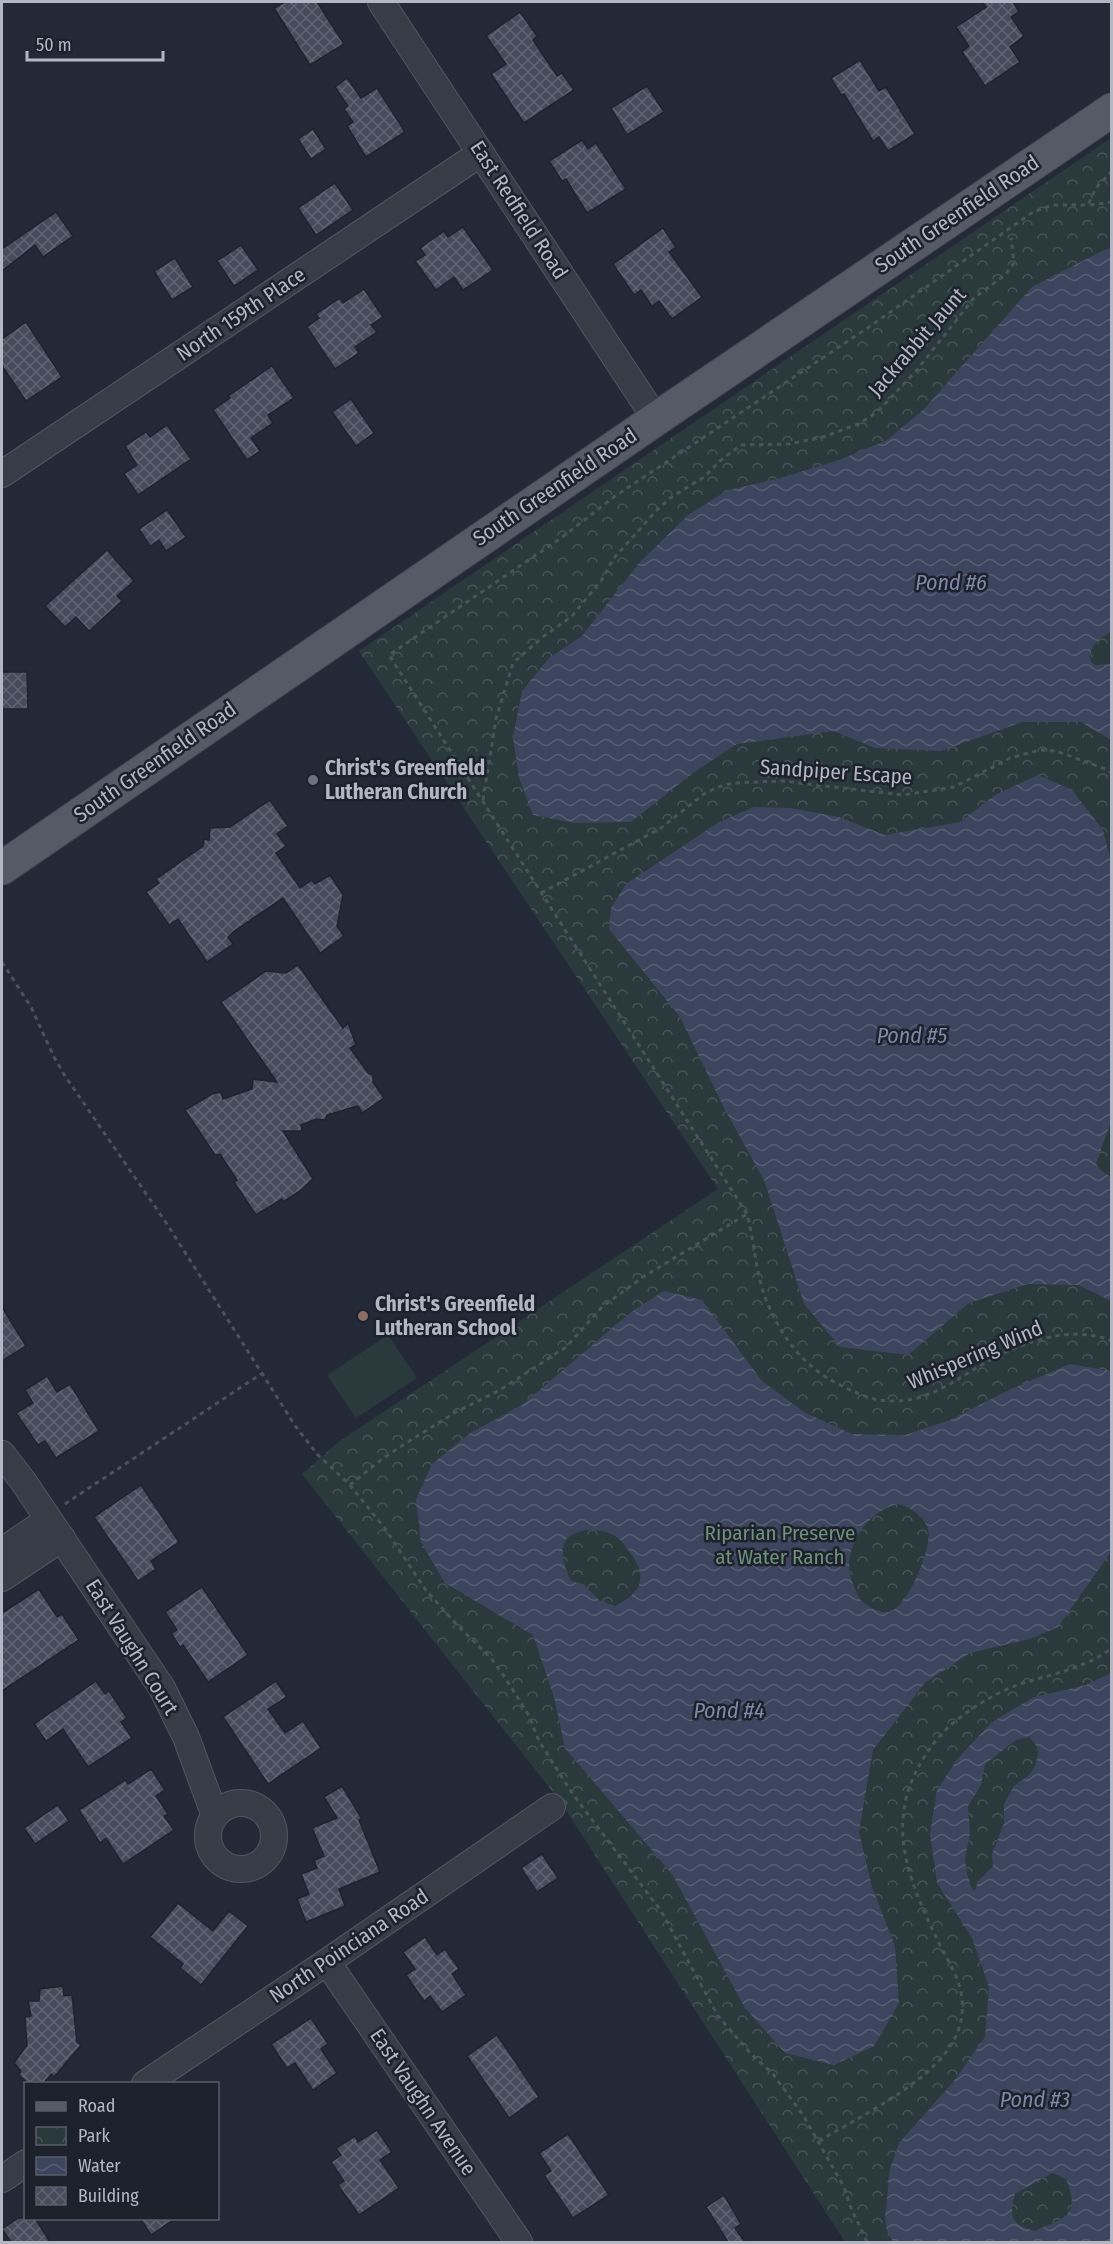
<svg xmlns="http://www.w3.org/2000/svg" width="1113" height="2244" font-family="'Fira Sans Condensed',sans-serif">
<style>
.park{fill:url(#park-crowns)}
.pitch{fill:#2a393c}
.water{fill:url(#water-waves);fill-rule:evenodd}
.building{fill:url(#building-cross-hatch);stroke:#1f232e;stroke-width:1.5}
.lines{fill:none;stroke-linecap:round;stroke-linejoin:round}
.minor-casing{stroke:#535662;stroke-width:28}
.major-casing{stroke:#414550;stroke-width:35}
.path{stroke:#485459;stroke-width:3;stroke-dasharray:4.5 4.5;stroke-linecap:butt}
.minor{stroke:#383c47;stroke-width:26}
.major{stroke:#565a67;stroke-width:33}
.worship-dot{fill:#6b7280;stroke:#1d212c;stroke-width:2}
.education-dot{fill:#8d6e63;stroke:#1d212c;stroke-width:2}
.labels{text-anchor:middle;stroke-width:5;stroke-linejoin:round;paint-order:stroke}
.street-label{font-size:21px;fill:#b3b6c3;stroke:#1d212c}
.poi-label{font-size:21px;font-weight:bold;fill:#b3b6c3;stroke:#1d212c;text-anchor:start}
.park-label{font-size:21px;fill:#6d917b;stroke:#1d212c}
.water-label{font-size:22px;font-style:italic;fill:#7e89a8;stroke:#1d212c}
</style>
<defs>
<pattern id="park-crowns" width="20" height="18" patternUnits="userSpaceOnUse" patternTransform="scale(1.5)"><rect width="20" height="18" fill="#2a393c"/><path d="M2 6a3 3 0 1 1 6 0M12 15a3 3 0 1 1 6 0" fill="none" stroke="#465357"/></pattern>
<pattern id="water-waves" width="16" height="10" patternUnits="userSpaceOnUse" patternTransform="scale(1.5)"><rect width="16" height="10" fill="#3c455e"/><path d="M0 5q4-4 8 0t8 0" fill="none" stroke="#565e73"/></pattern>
<pattern id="building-cross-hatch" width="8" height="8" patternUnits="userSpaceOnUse" patternTransform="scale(1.5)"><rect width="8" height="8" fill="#464c5b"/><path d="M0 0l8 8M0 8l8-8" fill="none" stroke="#5e6471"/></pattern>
</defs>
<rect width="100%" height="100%" fill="#242937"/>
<!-- park -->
<polygon class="park" points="1111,138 1111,2242 845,2242 560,1801 302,1474 337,1443 718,1189 359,651"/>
<!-- pitch -->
<polygon class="pitch" points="388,1335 417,1378 356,1418 327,1375"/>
<!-- water -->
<g class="water">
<path d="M1111 248V632C1099 638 1087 648 1091 662L1095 665 1111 664V740L1081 722H1022L941 751 875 748 834 731 737 744 693 773 631 822 574 823 533 815 519 778 513 737 522 691 549 658 582 636 639 563 688 515 728 490 777 479 839 460 887 440 924 409 1032 287 1104 250Z"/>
<polygon points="1038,775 1072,790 1103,830 1111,862 1111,1122 1096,1163 1099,1169 1111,1177 1111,1301 1078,1285 1028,1284 969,1303 908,1355 840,1347 804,1304 764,1180 724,1108 680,1017 609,929 611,908 626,884 719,822 754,807 791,808 839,817 885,835 960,822 995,795"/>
<path d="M664 1291 702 1300 762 1381 804 1412 852 1434 905 1435 950 1420 1011 1389 1070 1364 1111 1371V1552L1058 1627 1030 1639 970 1653 925 1683 873 1750 859 1832 872 1887 895 1946 899 2003 874 2046 834 2065 785 2053 745 2008 672 1874 565 1748 554 1697 533 1635 445 1583 421 1542 416 1499 432 1464 470 1433 522 1405 631 1312ZM897 1504C909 1506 924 1516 928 1529 933 1546 909 1603 892 1611 883 1615 874 1609 867 1605 859 1601 857 1594 854 1586 838 1553 864 1513 897 1504ZM593 1529C600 1531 609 1532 615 1536 622 1540 626 1548 631 1554 649 1579 640 1593 615 1606L599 1600 583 1584 571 1581C564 1567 555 1542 574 1534 580 1531 587 1530 593 1529Z"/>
<path d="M1111 1673V2242H893L887 2231 885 2218 890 2169 899 2143 954 2081 985 2037 989 1987 972 1938 937 1883 930 1834 937 1790 958 1758 992 1722 1034 1697 1086 1685ZM1030 1737 1039 1750 1035 1767 1028 1776 1014 1786 1004 1804V1823L992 1854 993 1866 977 1882 976 1889 973 1891 967 1874 965 1859 970 1833 968 1806 981 1785 985 1764 1016 1740ZM1052 2173 1066 2179C1081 2216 1066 2217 1035 2231 1011 2224 1009 2218 1015 2194Z"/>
</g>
<!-- building -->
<g class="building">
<polygon points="285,2 317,2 344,44 310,65 274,8"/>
<polygon points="982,2 1013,2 1019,12 1011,17 1024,36 1010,47 1020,62 985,86 962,52 969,46 956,27 986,7"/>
<polygon points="520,12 537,36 533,40 557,76 562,73 574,90 524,123 491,74 506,64 486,36"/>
<polygon points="860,60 879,91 886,87 915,134 888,151 879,137 873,141 844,94 841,95 831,78"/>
<polygon points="347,78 361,98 377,88 405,132 366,157 347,126 353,122 344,109 348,106 335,87"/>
<polygon points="647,86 664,112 627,135 611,108"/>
<polygon points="313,129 326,149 311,159 298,139"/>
<polygon points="582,140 588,149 596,143 626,189 587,213 566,179 562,181 549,161"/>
<polygon points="335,183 353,210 316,235 298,208"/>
<polygon points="56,212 73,236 43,257 35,245 2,271 2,249"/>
<polygon points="463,227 493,270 463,290 454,277 436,290 415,261 425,255 420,248 444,231 448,237"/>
<polygon points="663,228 676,247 669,252 702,297 672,319 659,301 652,306 641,290 634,295 613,264"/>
<polygon points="241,245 258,270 234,286 217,261"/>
<polygon points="175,258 193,287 172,300 154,271"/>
<polygon points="364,289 383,317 371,325 377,332 355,347 359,353 335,369 307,327 319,318 316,314 340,298 343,303"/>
<polygon points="26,322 62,377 26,401 2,366 2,339"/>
<polygon points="272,366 294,398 268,415 273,423 251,438 260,451 247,460 213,410 230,398 228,396"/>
<polygon points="351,399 374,433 356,446 332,412"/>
<polygon points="167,425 191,459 138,495 124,474 137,465 125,446 146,432 150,437"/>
<polygon points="167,510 186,537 166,551 159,540 150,546 139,529"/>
<polygon points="107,550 134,581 117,596 122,601 89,631 76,617 65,627 45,606"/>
<polygon points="2,672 27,672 28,709 2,709"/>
<polygon points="270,800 288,826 277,834 286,846 276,853 300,888 312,880 315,884 330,875 343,895 337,926 344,936 320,953 283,898 233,932 228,937 233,944 207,962 178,919 169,925 146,892 159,883 156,879 203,846 204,839 209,840 210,828 230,827"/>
<polygon points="298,965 343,1028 348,1023 356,1045 350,1048 368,1073 373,1075 373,1082 384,1098 362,1113 358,1106 327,1115 325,1120 316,1119 301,1125 302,1131 283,1131 313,1179 300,1191 283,1202 282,1199 256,1215 234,1182 237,1180 220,1154 215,1155 185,1110 212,1094 221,1092 223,1099 252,1089 253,1079 277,1082 221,1002 266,971 286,973"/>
<polygon points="2,1307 26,1346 2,1361"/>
<polygon points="47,1376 57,1392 70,1384 99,1431 56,1458 45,1441 38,1445 16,1413 33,1403 25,1390"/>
<polygon points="141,1485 179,1542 151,1561 156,1569 138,1581 94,1517"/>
<polygon points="202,1587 248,1655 208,1682 183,1645 180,1647 171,1633 177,1630 165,1612"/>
<polygon points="39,1589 57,1617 62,1614 79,1640 2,1691 2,1613"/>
<polygon points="96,1681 105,1694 109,1691 127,1718 121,1722 132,1738 88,1767 63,1729 46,1741 34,1724"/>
<polygon points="276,1681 287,1697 268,1709 285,1733 303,1721 321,1748 268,1784 223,1717"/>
<polygon points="151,1769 165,1790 156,1796 168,1814 164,1816 174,1830 123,1864 106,1838 100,1843 79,1810 125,1780 128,1784"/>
<polygon points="342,1786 362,1819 359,1820 380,1872 339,1889 345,1906 306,1922 297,1899 309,1894 301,1874 317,1868 314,1860 324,1856 312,1828 337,1818 324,1797"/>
<polygon points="58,1805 69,1821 35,1844 24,1828"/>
<polygon points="542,1854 558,1878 537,1892 521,1868"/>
<polygon points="178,1903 213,1931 229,1911 248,1926 201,1985 180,1968 183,1964 150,1937"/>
<polygon points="425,1937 437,1955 445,1949 459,1969 452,1974 466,1995 442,2012 430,1996 424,2001 406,1975 415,1969 403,1952"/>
<polygon points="63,1986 64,1996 72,1995 77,2042 81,2045 54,2077 51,2074 43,2084 29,2084 19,2075 21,2071 14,2063 27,2045 25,2017 31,2016 28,2001 39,2001 40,1989"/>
<polygon points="311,2018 328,2044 321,2049 337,2073 313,2090 295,2063 287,2068 271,2044"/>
<polygon points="497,2035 539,2097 509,2118 467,2056"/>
<polygon points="377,2130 392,2152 380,2160 399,2188 359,2215 338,2185 344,2181 331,2162 341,2155 336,2148 355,2136 358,2142"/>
<polygon points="568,2134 609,2195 573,2218 544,2175 551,2171 539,2153"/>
<polygon points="724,2195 741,2224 735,2228 745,2242 728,2242 706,2207"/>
<polygon points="18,2218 35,2218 50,2242 11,2242 2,2229"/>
<polygon points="140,2218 176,2218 151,2235"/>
</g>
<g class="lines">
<defs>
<g id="minor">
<polyline points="381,2 656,419"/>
<polyline points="2,474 481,153"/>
<polyline points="2,1454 23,1481 162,1688 186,1737 215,1816"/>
<polyline points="2,1551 48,1520"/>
<polyline points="2,1578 62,1538"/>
<circle cx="241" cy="1836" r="33"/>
<polyline points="327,1962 519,2242"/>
<polyline points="145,2084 327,1962 552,1807"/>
<polyline points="2,2179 26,2163"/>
</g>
<polyline id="major" points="2,868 656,419 1112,110"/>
</defs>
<!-- minor casing -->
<use href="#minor" class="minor-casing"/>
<!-- major casing -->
<use href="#major" class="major-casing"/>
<!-- path -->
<g class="path">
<path d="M1112 171 1096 188 1088 205H1053L1033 212 872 325 614 497 561 538 389 655 747 1214C755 1243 755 1273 767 1302 781 1337 805 1368 840 1385 856 1393 872 1401 891 1401 925 1402 950 1384 978 1367 1016 1344 1069 1323 1112 1341"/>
<polyline points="1090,205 1112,202"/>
<polyline points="483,800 496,719 513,663 544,636 571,617 601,581 614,558 656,511 670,498 704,477 721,460 741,445 789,444 823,437 858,424 870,417 882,407 916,371 974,298 1005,275 1014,263 1011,238"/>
<polyline points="541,893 661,828 704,794 718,787 733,783 782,781 903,795 954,787 1010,758 1040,750 1056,751 1108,770 1112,773"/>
<polyline points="2,962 31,1007 54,1057 65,1076 167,1224 296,1427 318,1455 350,1485 386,1530 425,1589 457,1625 491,1658 506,1679 529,1716 539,1741 572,1793 661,1911 718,2016 752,2055 773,2074 803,2115 844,2187 851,2208 867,2242"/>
<polyline points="350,1485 382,1459 406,1443 456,1412 500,1390 566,1347 602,1307 643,1277 747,1214"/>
<polyline points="65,1504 261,1374"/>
<path d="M819 2141C859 2117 926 2085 951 2045 962 2028 965 2008 960 1988 956 1972 944 1954 937 1939 903 1869 882 1811 934 1743 954 1717 991 1694 1023 1683 1053 1674 1086 1668 1112 1648"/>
</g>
<!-- minor -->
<use href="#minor" class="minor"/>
<!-- major -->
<use href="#major" class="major"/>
</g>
<!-- markers -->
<circle class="worship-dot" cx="313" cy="780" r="6"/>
<circle class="education-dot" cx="363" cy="1316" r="6"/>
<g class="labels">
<!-- street labels -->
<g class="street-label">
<text transform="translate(519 210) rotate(57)" y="7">East Redfield Road</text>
<text transform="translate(957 214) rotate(-34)" y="7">South Greenfield Road</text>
<text transform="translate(241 314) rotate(-34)" y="7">North 159th Place</text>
<text transform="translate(917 342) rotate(-49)" y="7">Jackrabbit Jaunt</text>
<text transform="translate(555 487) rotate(-34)" y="7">South Greenfield Road</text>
<text transform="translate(155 762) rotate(-35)" y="7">South Greenfield Road</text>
<text transform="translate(836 772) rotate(4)" y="7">Sandpiper Escape</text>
<text transform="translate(975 1355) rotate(-23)" y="7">Whispering Wind</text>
<text transform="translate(132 1647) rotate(58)" y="7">East Vaughn Court</text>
<text transform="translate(349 1946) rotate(-34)" y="7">North Poinciana Road</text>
<text transform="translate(423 2102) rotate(56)" y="7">East Vaughn Avenue</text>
</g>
<!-- poi labels -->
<g class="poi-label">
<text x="325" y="775">Christ's Greenfield<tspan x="325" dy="24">Lutheran Church</tspan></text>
<text x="375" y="1311">Christ's Greenfield<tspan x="375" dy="24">Lutheran School</tspan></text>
</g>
<!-- park labels -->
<g class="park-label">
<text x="780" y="1540">Riparian Preserve<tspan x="780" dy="24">at Water Ranch</tspan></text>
</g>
<!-- water labels -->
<g class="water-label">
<text x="951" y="590">Pond #6</text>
<text x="912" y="1043">Pond #5</text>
<text x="729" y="1718">Pond #4</text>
<text x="1035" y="2107">Pond #3</text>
</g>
</g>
<!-- border -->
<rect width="1113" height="2244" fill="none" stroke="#b3b6c3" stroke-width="6"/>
<!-- legend -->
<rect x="24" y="2082" width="195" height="138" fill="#1d212c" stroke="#595d68" stroke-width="1.5"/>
<rect x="36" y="2102" width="30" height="9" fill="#565a67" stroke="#595d68" stroke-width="1.5"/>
<text x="78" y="2112" font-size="18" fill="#b3b6c3">Road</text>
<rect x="36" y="2127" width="30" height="18" fill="url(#park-crowns)" stroke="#595d68" stroke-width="1.5"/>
<text x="78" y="2142" font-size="18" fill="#b3b6c3">Park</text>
<rect x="36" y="2157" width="30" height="18" fill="url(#water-waves)" stroke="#595d68" stroke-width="1.5"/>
<text x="78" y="2172" font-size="18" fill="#b3b6c3">Water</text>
<rect x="36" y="2187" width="30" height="18" fill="url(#building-cross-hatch)" stroke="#595d68" stroke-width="1.5"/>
<text x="78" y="2202" font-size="18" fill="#b3b6c3">Building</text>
<!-- scale -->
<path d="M27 51v9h136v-9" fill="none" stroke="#b3b6c3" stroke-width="3"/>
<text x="36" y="51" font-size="18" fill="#b3b6c3" stroke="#1d212c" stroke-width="4.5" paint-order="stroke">50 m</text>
</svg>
